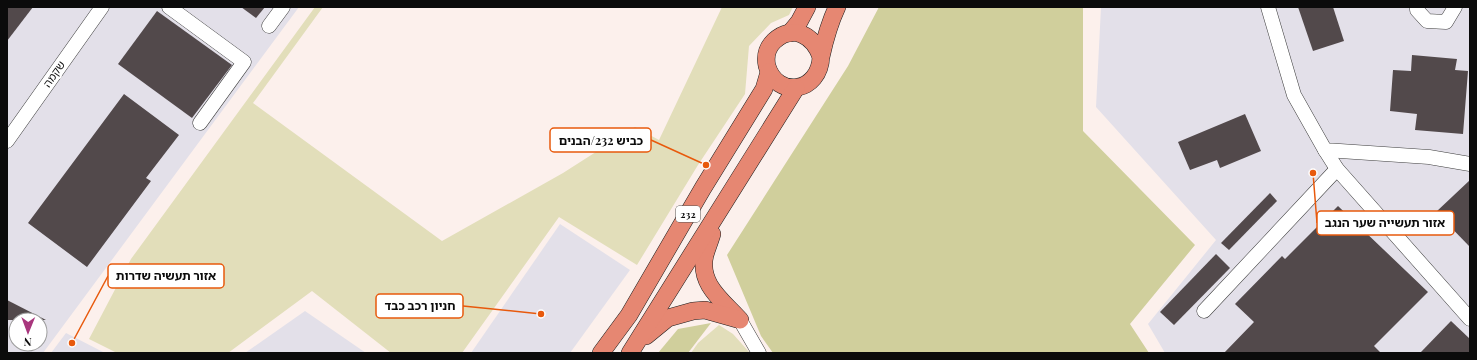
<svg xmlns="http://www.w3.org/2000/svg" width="1477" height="360" font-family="'Playfair Display','Noto Sans Hebrew',serif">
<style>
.industrial{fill:#e3e0e9;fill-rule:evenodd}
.green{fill:#e2deba}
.forest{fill:#d0cf9c}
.building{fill:#52494b}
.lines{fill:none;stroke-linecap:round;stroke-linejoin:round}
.minor-casing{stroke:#3e3e3e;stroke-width:15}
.major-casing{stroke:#1c1c1c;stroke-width:18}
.minor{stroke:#fff;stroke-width:14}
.major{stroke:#e68772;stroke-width:17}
.labels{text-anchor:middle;stroke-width:4;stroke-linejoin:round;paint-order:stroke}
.shield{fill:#fff;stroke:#545454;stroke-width:1}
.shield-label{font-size:10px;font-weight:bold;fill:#0b0b0b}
.street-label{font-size:11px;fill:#0b0b0b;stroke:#fff}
.leader{fill:none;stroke:#e8590c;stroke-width:1.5}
.callout-dot{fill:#e8590c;stroke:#fff;stroke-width:1.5}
.callout{fill:#fff;stroke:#e8590c;stroke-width:1.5}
.callout-label{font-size:12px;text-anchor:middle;font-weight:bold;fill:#0b0b0b}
</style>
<rect width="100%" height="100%" fill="#fcf0ec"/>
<!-- industrial -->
<g class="industrial">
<path d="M7 7H299L43 353H7ZM16 320H40V344H16Z"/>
<polygon points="1101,7 1470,7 1470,353 1165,353 1148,324 1216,240 1096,107"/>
<polygon points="560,224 630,270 570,353 471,353"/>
<polygon points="305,311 366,353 245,353"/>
<polygon points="66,333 105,353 51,353"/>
</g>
<!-- green -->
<g class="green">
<polygon points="315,7 323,7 253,103 442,241 563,173 635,127 659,140 722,7 793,7 789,15 771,23 749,46 745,94 698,165 637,265 559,217 462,353 391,353 312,291 228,353 117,353 89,339 131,259"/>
<polygon points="719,325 733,334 750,353 691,353 698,343"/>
</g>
<!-- forest -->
<g class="forest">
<polygon points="879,7 1083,7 1083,131 1195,245 1130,324 1149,353 773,353 761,336 727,255 848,66"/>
<polygon points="711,323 688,353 658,353 678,329"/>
</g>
<!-- building -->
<g class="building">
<polygon points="7,7 33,7 7,41"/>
<polygon points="241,7 265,7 256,18"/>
<polygon points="1298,7 1333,7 1344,41 1313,51"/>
<polygon points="157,11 232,65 192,118 118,64"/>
<polygon points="1412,55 1457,59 1455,70 1468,71 1463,134 1415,130 1417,114 1390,111 1393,70 1411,71"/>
<polygon points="124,94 179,135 146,178 151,181 87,267 28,223"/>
<polygon points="1245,114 1261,151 1220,168 1217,160 1190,170 1178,142"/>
<polygon points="1470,180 1470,247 1436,212"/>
<polygon points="1270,193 1277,201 1229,250 1221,243"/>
<polygon points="1338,206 1428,292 1374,346 1381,353 1224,353 1254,322 1235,304 1282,256 1285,259"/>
<polygon points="1216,254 1230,268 1174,325 1160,312"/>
<polygon points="7,300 46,320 7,320"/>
<polygon points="1451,321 1470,339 1470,353 1420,353"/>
</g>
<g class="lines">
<defs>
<g id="minor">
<polyline points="169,7 244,62 200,123"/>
<polyline points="1268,7 1294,95 1325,150 1429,157 1470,164"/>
<polyline points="1417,7 1417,10 1427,21 1446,22 1455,7"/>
<polyline points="269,26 283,7"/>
<polyline points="7,141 102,7"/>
<polyline points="1325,150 1337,169 1470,319"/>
<polyline points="1204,311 1337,169"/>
<polyline points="740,320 759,353"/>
</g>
<g id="major">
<polyline points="790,33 799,22 807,7"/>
<path d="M821 57C814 36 793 23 774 41 767 48 765 57 767 66 777 99 820 93 821 56V57C825 39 829 24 837 7"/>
<path d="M712 234C710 241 707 248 705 255 698 284 723 301 740 320"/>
<polyline points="646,336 668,318 693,311 705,310 737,319"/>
<polyline points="601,353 629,315 703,188 764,89 769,72"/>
<polyline points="630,353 796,88"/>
</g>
</defs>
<!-- minor casing -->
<use href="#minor" class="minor-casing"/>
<!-- major casing -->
<use href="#major" class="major-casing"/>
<!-- minor -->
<use href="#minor" class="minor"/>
<!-- major -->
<use href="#major" class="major"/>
</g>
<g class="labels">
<!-- shield labels -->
<rect class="shield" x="676" y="206" width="24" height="16" rx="3"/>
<g class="shield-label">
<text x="688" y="218">232</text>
</g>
<!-- street labels -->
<g class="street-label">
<text transform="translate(54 74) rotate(-55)" y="4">שקמה</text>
</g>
</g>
<!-- callouts -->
<path class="leader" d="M706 165L651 140M1313 173L1317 223M72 343L108 276M541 314L463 306"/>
<g class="callout-dot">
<circle cx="706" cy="165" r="4"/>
<circle cx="1313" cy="173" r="4"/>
<circle cx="72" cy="343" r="4"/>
<circle cx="541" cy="314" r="4"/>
</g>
<g class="callout">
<rect x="550" y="128" width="101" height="24" rx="4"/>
<rect x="1317" y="211" width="137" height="24" rx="4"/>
<rect x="108" y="264" width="116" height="24" rx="4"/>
<rect x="376" y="294" width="87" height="24" rx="4"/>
</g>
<g class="callout-label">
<text x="601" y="145">כביש 232/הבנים</text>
<text x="1385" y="227">אזור תעשייה שער הנגב</text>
<text x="166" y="280">אזור תעשיה שדרות</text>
<text x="420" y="310">חניון רכב כבד</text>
</g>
<!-- border -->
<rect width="1477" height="360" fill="none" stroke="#0b0b0b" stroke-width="16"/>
<!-- north arrow -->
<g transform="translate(28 332) rotate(181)"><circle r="19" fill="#ffffff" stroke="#9d9d9d"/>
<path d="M0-3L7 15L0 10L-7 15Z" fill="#a8367d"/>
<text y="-6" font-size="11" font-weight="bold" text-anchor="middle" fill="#0b0b0b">N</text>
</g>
</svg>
